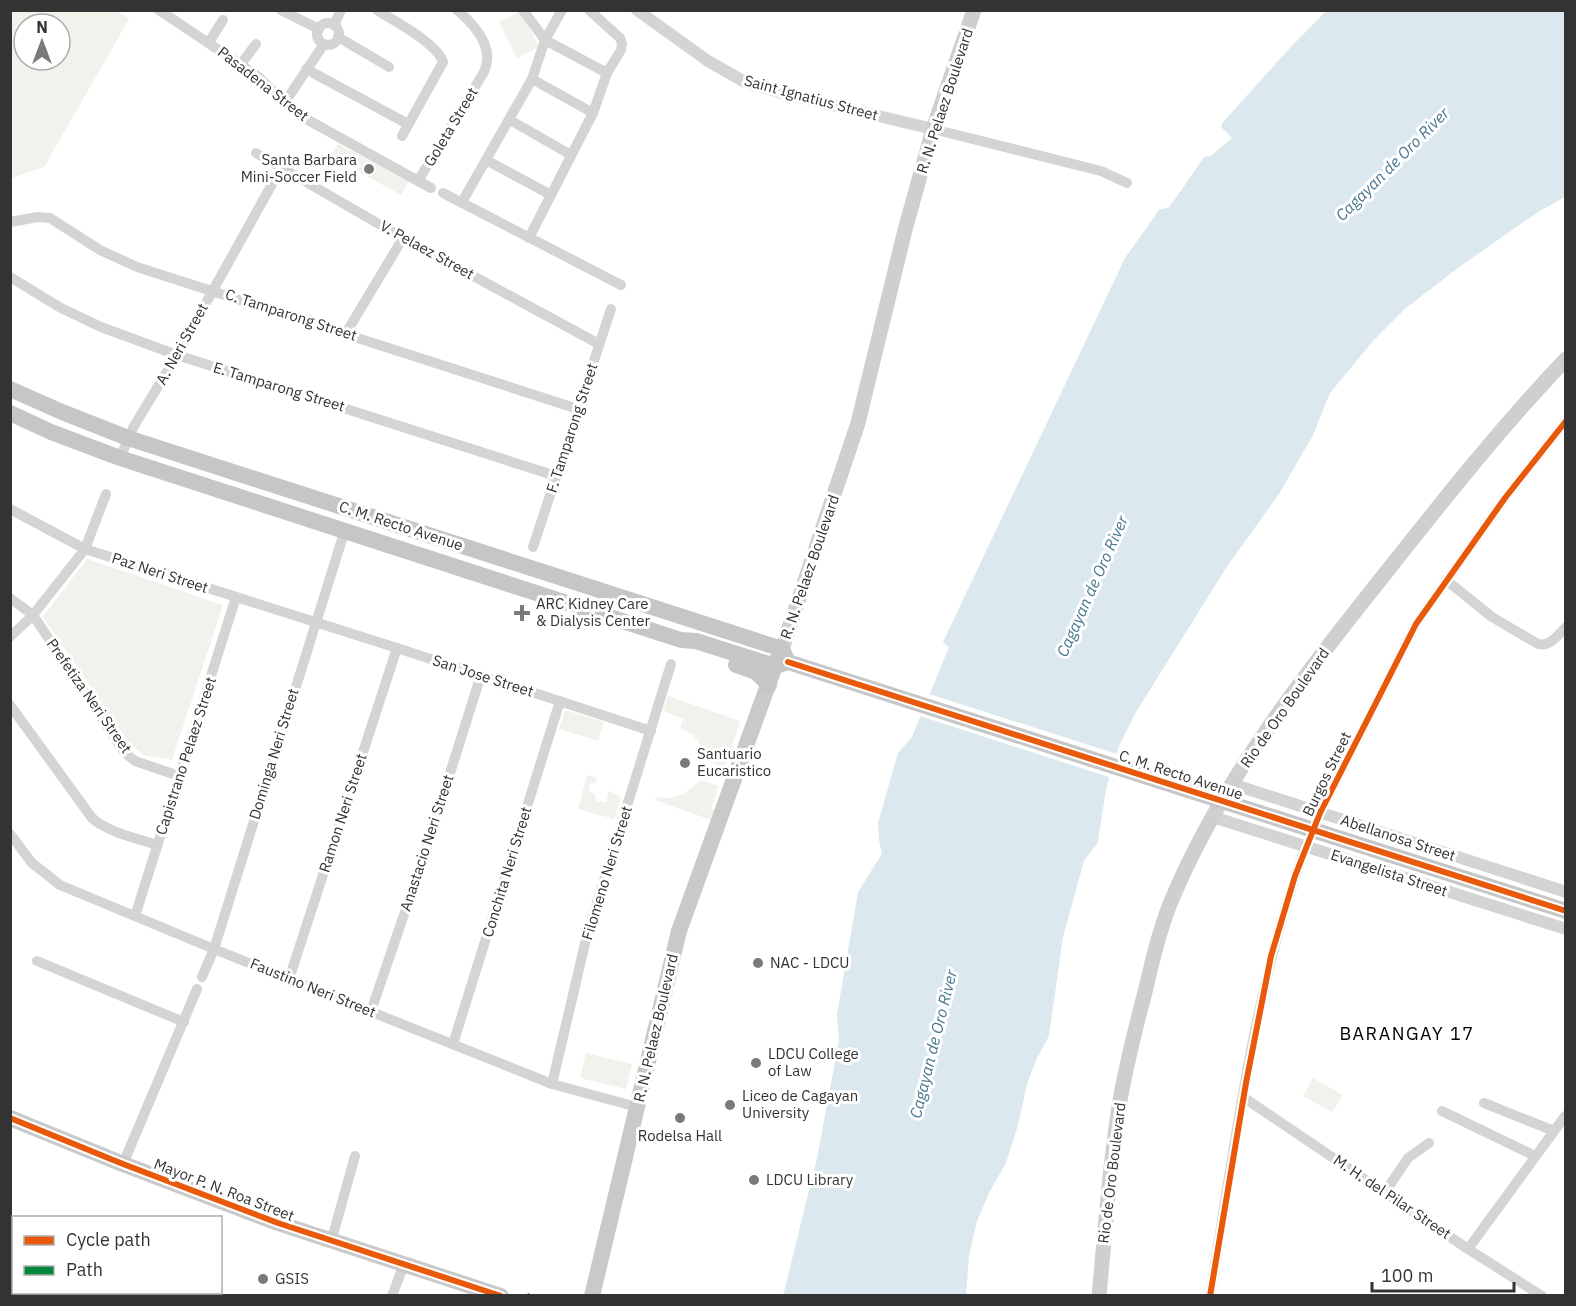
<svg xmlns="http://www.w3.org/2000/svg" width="1576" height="1306" font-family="'IBM Plex Sans',sans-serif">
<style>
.green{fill:#f0f2ec;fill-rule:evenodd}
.water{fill:#dbe8ee}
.pier{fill:#fff}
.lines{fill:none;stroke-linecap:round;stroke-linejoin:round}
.minor{stroke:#d4d4d4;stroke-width:10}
.tertiary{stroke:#d4d4d4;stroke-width:12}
.secondary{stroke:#cfcfcf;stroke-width:15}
.primary{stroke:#c9c9c9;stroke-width:16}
.trunk{stroke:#c6c6c6;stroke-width:16}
.quiet{stroke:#00873e;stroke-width:4.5;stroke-dasharray:9 4.5;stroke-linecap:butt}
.cycleway-casing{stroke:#fff;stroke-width:10}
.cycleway{stroke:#e8590c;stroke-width:6}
.poi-dot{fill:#7a7a7a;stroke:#fff;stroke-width:2}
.labels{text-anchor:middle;stroke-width:6;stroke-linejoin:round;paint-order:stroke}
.street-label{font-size:15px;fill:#333;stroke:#fff}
.poi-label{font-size:15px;fill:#333;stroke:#fff;text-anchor:start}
.water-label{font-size:16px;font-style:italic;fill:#47768e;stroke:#fff}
.quarter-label{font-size:18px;letter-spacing:1.5px;fill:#000;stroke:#fff}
</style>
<rect width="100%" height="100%" fill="#fff"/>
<!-- green -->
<g class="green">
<path d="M10 11H116L129 19 44 167 11 178ZM24 24H60V60H24Z"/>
<polygon points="521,11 539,47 517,58 499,22"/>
<polygon points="338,144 409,181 401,195 330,156"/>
<polygon points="87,559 223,605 172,760 144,755 130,744 43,617"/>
<path d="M668 696 740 721 725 767 706 761C702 745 696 734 680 728L683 719 663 711Z"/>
<polygon points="565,710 604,722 598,741 559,729"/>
<polygon points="587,775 597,778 596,783 591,782 588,791 595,794 596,801 606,802 609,791 621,797 614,819 578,809"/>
<path d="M700 780 719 786 711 809 715 810 711 820 655 800 656 797C675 801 688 793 700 780Z"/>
<polygon points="586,1053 632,1064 626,1089 580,1078"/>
<polygon points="1313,1078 1343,1095 1332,1112 1303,1096"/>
</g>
<!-- water -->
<polygon class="water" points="1326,11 1565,11 1565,197 1538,212 1462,265 1406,308 1373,341 1330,393 1313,435 1279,494 1228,565 1136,712 1119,746 1106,789 1098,842 1084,861 1063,937 1049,1036 1037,1058 1027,1084 1018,1125 1006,1163 989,1193 977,1221 969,1256 966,1295 783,1296 817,1158 839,1041 837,1014 858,892 882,854 879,840 878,823 898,753 912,737 949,647 943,642 1125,258 1159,210 1169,207 1180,192 1204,157 1211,156 1232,138 1221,127 1223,122 1287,51"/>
<!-- pier -->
<polygon class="pier" points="926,693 1120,755 1112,778 917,715"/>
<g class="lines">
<!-- minor -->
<g class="minor">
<polyline points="159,10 256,75 299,115 431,188"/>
<polyline points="281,10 319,29"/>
<path d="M377 10C394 21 437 43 443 62L402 136"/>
<polyline points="562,10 545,40 607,73"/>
<circle cx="328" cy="34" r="11"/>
<polyline points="334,25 341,10"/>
<polyline points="338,37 389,67"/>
<polyline points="209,42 223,20"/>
<polyline points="241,64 256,44"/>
<polyline points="306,69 408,124"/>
<polyline points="532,79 593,113 607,73 621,50 622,44 620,38 589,10"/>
<polyline points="285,102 324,44"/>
<polyline points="510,120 571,155"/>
<polyline points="933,129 1101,171 1127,183"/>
<polyline points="256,153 403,238 599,344"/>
<polyline points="486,160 551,195"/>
<path d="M418 181 484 72C495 48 475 25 457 10"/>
<polyline points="443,193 621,285"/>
<polyline points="462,202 532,79 545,40 523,10"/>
<polyline points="10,222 38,217 50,218 100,250 137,267 578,409"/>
<polyline points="529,238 593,113"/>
<polyline points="10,277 61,308 101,327 177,355 556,476"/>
<polyline points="346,333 403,238"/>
<polyline points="120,458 134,426 177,355 281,168"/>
<polyline points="10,509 85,549 397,648 651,731"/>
<polyline points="533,547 611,309"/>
<path d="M1446 580 1492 617 1538 644C1550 647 1558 635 1566 627"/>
<polyline points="10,598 33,615 124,752 135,761 179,776"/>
<polyline points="10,637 33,615 85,549 106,494"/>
<path d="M10 705 92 818C109 833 137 838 157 845"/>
<polyline points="1320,813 1416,624 1505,498 1566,421"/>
<polyline points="10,834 32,863 60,885 214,949 552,1084 637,1107"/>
<polyline points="135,916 236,597"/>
<polyline points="37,961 184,1022"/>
<polyline points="202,977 214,949 345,530"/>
<polyline points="289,979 397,648"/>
<polyline points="371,1011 420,868 481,675"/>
<polyline points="453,1044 560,701"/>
<polyline points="552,1084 587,935 671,664"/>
<polyline points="1243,1097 1468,1249 1542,1296"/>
<polyline points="1484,1103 1554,1131"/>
<polyline points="1442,1111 1535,1156"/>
<polyline points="123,1164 197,989"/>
<polyline points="1385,1192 1408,1158 1429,1143"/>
<polyline points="331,1242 355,1156"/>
<polyline points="1468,1249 1565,1116"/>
<polyline points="392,1296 404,1264"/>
<path d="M1210 1296C1235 1145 1253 990 1306 846"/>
</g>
<!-- tertiary -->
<g class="tertiary">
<polyline points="637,10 708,61 745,82 782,93 933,129"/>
<polyline points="1232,784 1566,892"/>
<polyline points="1213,817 1566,929"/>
</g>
<!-- secondary -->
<g class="secondary">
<polyline points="782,649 858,423 905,230 933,129 974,10"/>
<path d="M1099 1296C1105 1233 1109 1169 1119 1107 1125 1069 1135 1030 1145 992 1152 962 1159 932 1170 904 1221 780 1306 673 1388 570 1445 498 1502 426 1566 359"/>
</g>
<!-- primary -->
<g class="primary">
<polyline points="10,1118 123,1164 278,1223 501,1296"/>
<polyline points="592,1296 679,931 780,652"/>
</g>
<!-- trunk -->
<g class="trunk">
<polyline points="10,389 62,412 128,438 782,649 788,662"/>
<polyline points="10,413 51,432 120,458 681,640 696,641 775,666 788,662 1566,911"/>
<polyline points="736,665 756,672 769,685"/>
</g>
<!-- quiet -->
<polyline class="quiet" points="529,1296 530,1294"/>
<defs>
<g id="cycleway">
<polyline points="788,662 1566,911"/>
<polyline points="10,1118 123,1164 278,1223 501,1296"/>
<polyline points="1210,1296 1246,1083 1271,956 1295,876 1320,813 1416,624 1505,498 1566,421"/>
</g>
</defs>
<!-- cycleway casing -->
<use href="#cycleway" class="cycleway-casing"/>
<!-- cycleway -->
<use href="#cycleway" class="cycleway"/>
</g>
<!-- markers -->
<g class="poi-dot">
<circle cx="369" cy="169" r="6"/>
<path d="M519 604h6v6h6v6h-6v6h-6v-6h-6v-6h6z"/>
<circle cx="685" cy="763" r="6"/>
<circle cx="758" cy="963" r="6"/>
<circle cx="756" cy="1063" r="6"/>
<circle cx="730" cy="1105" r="6"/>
<circle cx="680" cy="1118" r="6"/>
<circle cx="754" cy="1180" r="6"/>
<circle cx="263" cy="1279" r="6"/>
</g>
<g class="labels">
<!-- street labels -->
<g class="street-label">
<text transform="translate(263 84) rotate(38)" y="5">Pasadena Street</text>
<text transform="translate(811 98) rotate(15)" y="5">Saint Ignatius Street</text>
<text transform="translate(945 101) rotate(-72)" y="5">R. N. Pelaez Boulevard</text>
<text transform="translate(451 127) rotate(-59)" y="5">Goleta Street</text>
<text transform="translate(427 250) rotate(29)" y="5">V. Pelaez Street</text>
<text transform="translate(291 315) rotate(18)" y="5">C. Tamparong Street</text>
<text transform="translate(182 344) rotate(-61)" y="5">A. Neri Street</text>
<text transform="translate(279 387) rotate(17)" y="5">E. Tamparong Street</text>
<text transform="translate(572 428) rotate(-72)" y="5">F. Tamparong Street</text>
<text transform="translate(401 526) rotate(18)" y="5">C. M. Recto Avenue</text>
<text transform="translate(810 567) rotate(-71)" y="5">R. N. Pelaez Boulevard</text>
<text transform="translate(160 573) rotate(18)" y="5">Paz Neri Street</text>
<text transform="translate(483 676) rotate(18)" y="5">San Jose Street</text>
<text transform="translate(89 696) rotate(55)" y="5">Prefetiza Neri Street</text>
<text transform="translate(1285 708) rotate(-55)" y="5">Rio de Oro Boulevard</text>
<text transform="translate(274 754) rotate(-73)" y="5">Dominga Neri Street</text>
<text transform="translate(186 756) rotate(-72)" y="5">Capistrano Pelaez Street</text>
<text transform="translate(1327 774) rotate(-64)" y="5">Burgos Street</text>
<text transform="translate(1181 775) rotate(18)" y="5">C. M. Recto Avenue</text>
<text transform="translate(343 813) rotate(-72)" y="5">Ramon Neri Street</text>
<text transform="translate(1398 838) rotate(18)" y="5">Abellanosa Street</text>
<text transform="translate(427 843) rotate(-72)" y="5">Anastacio Neri Street</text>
<text transform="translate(507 872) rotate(-73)" y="5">Conchita Neri Street</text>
<text transform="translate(607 873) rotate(-73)" y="5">Filomeno Neri Street</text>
<text transform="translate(1389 873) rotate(18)" y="5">Evangelista Street</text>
<text transform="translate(313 988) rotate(22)" y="5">Faustino Neri Street</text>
<text transform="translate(656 1028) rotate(-77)" y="5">R. N. Pelaez Boulevard</text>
<text transform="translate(1112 1173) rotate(-83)" y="5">Rio de Oro Boulevard</text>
<text transform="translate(224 1190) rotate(21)" y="5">Mayor P. N. Roa Street</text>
<text transform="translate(1392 1197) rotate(34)" y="5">M. H. del Pilar Street</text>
</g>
<!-- poi labels -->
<g class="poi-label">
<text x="357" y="165" text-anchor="end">Santa Barbara<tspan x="357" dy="17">Mini-Soccer Field</tspan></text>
<text x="536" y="609">ARC Kidney Care<tspan x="536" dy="17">&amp; Dialysis Center</tspan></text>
<text x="697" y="759">Santuario<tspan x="697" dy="17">Eucaristico</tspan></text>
<text x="770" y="968">NAC - LDCU</text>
<text x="768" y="1059">LDCU College<tspan x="768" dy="17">of Law</tspan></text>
<text x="742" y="1101">Liceo de Cagayan<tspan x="742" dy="17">University</tspan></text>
<text x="680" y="1141" text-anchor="middle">Rodelsa Hall</text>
<text x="766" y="1185">LDCU Library</text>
<text x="275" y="1284">GSIS</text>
</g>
<!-- water labels -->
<g class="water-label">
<text transform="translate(1392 164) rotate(-45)" y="6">Cagayan de Oro River</text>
<text transform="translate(1092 586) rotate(-66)" y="6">Cagayan de Oro River</text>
<text transform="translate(933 1044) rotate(-76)" y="6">Cagayan de Oro River</text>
</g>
<!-- quarter labels -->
<g class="quarter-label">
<text x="1407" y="1040">BARANGAY 17</text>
</g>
</g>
<!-- border -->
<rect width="1576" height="1306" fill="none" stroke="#333333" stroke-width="24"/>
<!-- legend -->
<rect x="12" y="1216" width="210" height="78" fill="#ffffff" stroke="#adadad" stroke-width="1.5"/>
<rect x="24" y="1236" width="30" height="9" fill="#e8590c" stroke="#adadad" stroke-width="1.5"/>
<text x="66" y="1246" font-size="18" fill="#333333">Cycle path</text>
<rect x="24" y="1266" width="30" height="9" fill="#00873e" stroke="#adadad" stroke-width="1.5"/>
<text x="66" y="1276" font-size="18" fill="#333333">Path</text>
<!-- north arrow -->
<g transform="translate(42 42)"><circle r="28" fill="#ffffff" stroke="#adadad" stroke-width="1.5"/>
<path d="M0-4.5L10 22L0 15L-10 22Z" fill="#7a7a7a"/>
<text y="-9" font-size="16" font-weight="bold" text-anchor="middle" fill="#333333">N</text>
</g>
<!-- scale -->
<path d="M1372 1282v9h142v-9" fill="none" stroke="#333333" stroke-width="3"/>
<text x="1381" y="1282" font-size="18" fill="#333333" stroke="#ffffff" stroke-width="4.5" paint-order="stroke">100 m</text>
</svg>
